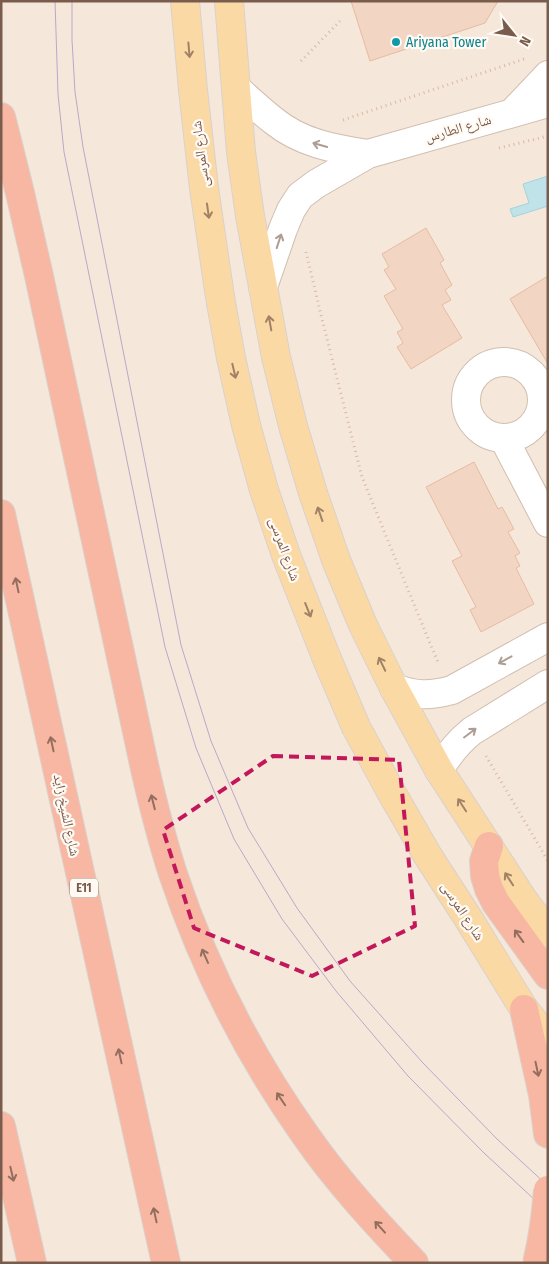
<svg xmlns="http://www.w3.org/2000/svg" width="549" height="1264" font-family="'Fira Sans Condensed','Noto Naskh Arabic',sans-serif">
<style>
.residential{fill:#f5e8da}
.water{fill:#bfe3e8;stroke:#a5d3da}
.building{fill:#f3d5c3;stroke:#e6bba3}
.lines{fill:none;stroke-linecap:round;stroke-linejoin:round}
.minor-casing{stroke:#d1beb0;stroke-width:30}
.major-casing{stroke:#dad1cd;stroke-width:30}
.highway-casing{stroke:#dad1cd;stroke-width:30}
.path{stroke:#d9b8a5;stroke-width:3;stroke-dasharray:1 4;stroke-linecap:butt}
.minor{stroke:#fff;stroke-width:28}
.major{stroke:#fbd9a5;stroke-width:28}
.highway{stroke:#f7b7a3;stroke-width:28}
.tram{stroke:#b9a8c9;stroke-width:1}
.highway-bridge-casing{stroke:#dad1cd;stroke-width:30;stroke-linecap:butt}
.highway-bridge{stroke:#f7b7a3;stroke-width:28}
.oneway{stroke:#a18267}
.oneway2{stroke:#af9d94}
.oneway3{stroke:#936e5e}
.marked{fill:none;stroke:#c2185b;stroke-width:4;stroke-dasharray:10 6;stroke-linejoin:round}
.culture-dot{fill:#0f9aa8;stroke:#fffaf3;stroke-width:2}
.labels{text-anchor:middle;stroke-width:4.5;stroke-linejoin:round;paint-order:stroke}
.shield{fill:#fffaf3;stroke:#a28b7f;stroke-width:1}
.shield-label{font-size:12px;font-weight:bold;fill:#7a5c4d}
.culture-label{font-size:14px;fill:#0d838f;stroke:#fffaf3;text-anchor:start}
.street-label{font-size:14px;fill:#7a5c4d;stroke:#fffaf3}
</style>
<rect width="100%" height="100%" fill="#fdf6ec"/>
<!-- residential -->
<rect class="residential" x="1" y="1" width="547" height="1262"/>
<!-- water -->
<polygon class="water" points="548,176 548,206 513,217 510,209 529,203 523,184"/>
<!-- building -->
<g class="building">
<polygon points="351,1 498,1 485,23 370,61"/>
<polygon points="426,228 444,260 440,263 452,285 445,290 451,300 442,305 462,338 411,369 397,347 403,343 397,332 403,329 384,296 396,289 384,270 389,267 382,254"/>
<polygon points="548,276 548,364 510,299"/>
<polygon points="474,462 498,509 502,507 514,529 508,532 520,553 515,556 520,566 516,568 534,604 481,632 470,610 476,607 452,561 462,556 426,487"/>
</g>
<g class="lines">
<defs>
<g id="minor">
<path d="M236 88C248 99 261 111 274 121 301 143 334 149 368 154"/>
<polyline points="513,112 548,75"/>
<polyline points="263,287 283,229 291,210 300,196 316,184 368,154 548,103"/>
<circle cx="504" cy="400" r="38"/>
<polyline points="504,439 548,523"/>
<path d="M394 688C416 696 430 696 452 690L548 637"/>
<path d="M439 770C448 755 458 742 472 731L548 684"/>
</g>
<g id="major">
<polyline points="185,1 193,90 204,188 220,297 231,358 246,425 264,490 286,555 327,659 356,727 390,790 428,856 468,918 524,1009 548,1039"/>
<polyline points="229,1 241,152 250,216 276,357 293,426 313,493 336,560 363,625 394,688 439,770 522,898 548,933"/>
</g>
<g id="highway">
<path d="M1 117 20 193 39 276 145 769C153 804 162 840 173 874 204 967 250 1057 306 1136 338 1182 376 1223 414 1263"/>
<polyline points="1,514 166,1263"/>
<polyline points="489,846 484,861 485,876 489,889 496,903 548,975"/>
<polyline points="524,1009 543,1095 548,1134"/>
<polyline points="1,1126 32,1263"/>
</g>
</defs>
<!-- minor casing -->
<use href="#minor" class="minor-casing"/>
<!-- major casing -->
<use href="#major" class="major-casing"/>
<!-- highway casing -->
<use href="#highway" class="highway-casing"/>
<!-- path -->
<g class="path">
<polyline points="301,61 340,21"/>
<polyline points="343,120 524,59"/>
<polyline points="499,148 548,136"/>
<polyline points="306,252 322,319 362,477 429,641 439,664"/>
<polyline points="486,756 548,861"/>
</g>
<!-- minor -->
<use href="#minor" class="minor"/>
<!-- major -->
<use href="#major" class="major"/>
<!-- highway -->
<use href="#highway" class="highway"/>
<!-- tram -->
<g class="tram">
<polyline points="55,1 58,94 64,152 165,647 196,748 234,839 282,919 336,991 408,1076 484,1153 548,1212"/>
<polyline points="72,1 72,40 75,92 83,147 181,645 211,741 248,828 297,908 350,981 423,1063 497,1139 548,1186"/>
</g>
<defs>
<path id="highway-bridge" d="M537 1263C543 1239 546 1214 548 1190"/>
</defs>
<!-- highway-bridge casing -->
<use href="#highway-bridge" class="highway-bridge-casing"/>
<!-- highway-bridge -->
<use href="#highway-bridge" class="highway-bridge"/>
</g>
<!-- one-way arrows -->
<defs><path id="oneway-shaft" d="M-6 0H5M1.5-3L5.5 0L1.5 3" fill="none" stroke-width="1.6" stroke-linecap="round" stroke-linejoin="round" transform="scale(1.25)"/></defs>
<g class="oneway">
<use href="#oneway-shaft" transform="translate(189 50) rotate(85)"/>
<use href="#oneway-shaft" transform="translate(208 211) rotate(82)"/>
<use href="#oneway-shaft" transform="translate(270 323) rotate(-100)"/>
<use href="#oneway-shaft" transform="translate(234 371) rotate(77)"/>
<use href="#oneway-shaft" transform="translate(320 514) rotate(-109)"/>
<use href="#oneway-shaft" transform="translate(308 610) rotate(68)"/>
<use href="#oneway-shaft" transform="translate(382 664) rotate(-116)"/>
<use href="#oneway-shaft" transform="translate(462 805) rotate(-123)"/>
<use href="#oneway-shaft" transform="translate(509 879) rotate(-123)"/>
</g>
<g class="oneway2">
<use href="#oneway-shaft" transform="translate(320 145) rotate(-164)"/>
<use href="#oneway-shaft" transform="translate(279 241) rotate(-72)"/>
<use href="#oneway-shaft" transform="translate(505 660) rotate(151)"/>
<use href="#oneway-shaft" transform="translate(470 733) rotate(-37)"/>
</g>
<g class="oneway3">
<use href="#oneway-shaft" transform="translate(17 585) rotate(-102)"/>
<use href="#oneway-shaft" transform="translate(52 744) rotate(-102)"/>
<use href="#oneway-shaft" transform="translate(153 802) rotate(-104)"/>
<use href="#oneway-shaft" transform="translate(519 936) rotate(-126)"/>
<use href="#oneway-shaft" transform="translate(205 956) rotate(-114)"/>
<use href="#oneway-shaft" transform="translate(120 1056) rotate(-102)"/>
<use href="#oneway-shaft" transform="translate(537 1069) rotate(78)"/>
<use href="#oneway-shaft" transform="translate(281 1099) rotate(-124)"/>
<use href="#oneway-shaft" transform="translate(12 1174) rotate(77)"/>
<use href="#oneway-shaft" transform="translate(155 1215) rotate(-102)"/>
<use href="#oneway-shaft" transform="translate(380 1227) rotate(-132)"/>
</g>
<!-- marked area -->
<path class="marked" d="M273 756 399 760 415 926 312 976 194 928 163 830Z"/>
<!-- markers -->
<circle class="culture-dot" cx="396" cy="42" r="5"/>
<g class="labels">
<!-- shield labels -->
<rect class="shield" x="70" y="878.5" width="28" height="19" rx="4"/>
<g class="shield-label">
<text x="84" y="892">E11</text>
</g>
<!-- culture labels -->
<g class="culture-label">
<text x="406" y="47">Ariyana Tower</text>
</g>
<!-- street labels -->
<g class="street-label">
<text transform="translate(458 128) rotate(-16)" y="5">شارع الطارس</text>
<text transform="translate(200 154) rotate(-97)" y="5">شارع المرسى</text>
<text transform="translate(285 549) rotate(70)" y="5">شارع المرسى</text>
<text transform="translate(67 815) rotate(78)" y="5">شارع الشيخ زايد</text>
<text transform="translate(463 911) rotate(57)" y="5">شارع المرسى</text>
</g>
</g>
<!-- border -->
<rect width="549" height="1264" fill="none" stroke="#7a5c4d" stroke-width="5"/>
<!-- north arrow -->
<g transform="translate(514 35) rotate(120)" stroke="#fffaf3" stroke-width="4" paint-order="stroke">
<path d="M0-4L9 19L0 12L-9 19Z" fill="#7a5c4d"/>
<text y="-8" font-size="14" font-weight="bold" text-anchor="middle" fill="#7a5c4d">N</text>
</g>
</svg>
